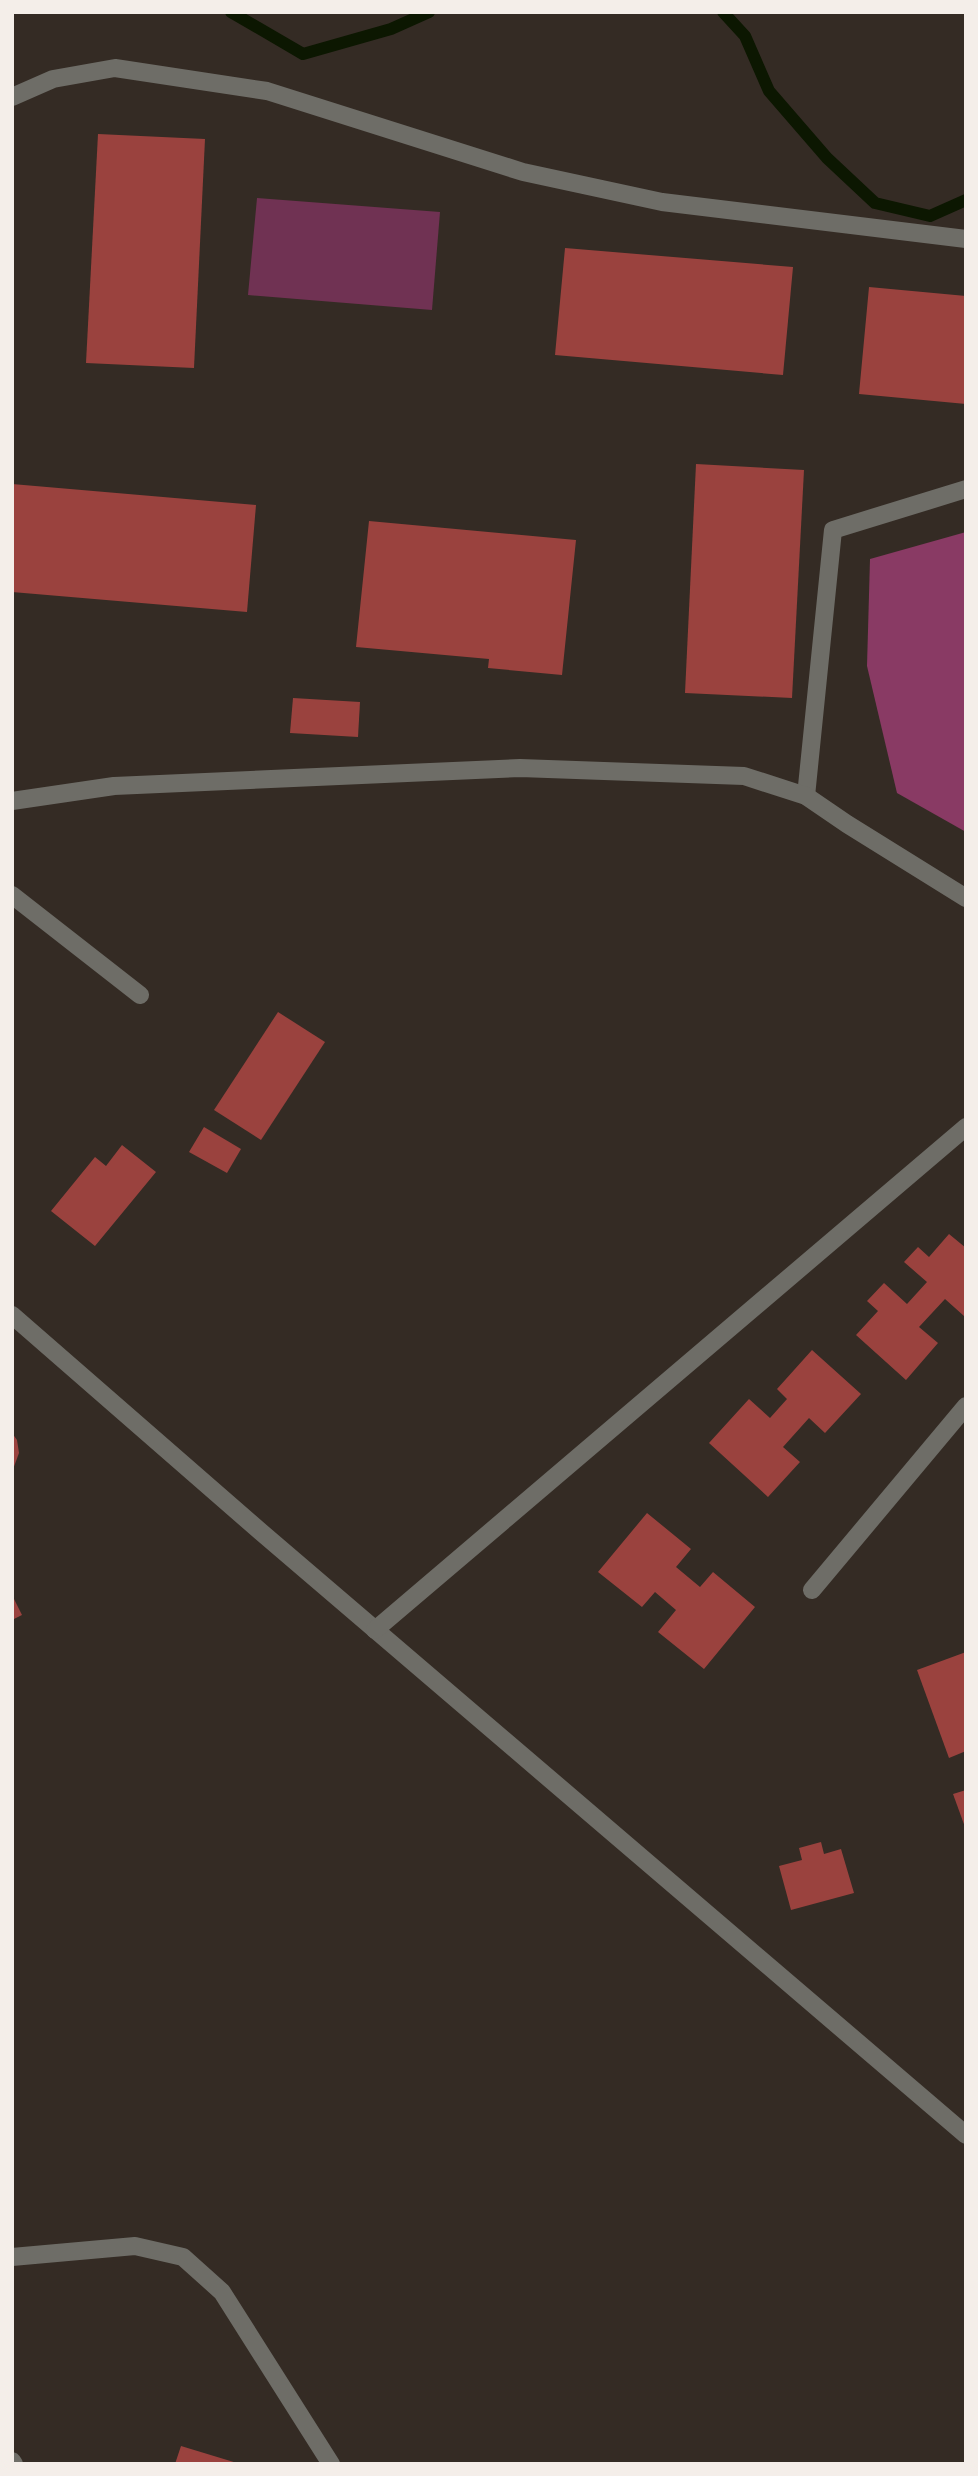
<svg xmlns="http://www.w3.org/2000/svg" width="978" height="2476" font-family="'Varela Round',sans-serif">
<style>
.green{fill:#703253}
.forest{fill:#893a64}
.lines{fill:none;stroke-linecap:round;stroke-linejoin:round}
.stream{stroke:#0c1701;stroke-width:12}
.building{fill:#9a423e}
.service{stroke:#6e6d67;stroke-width:18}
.minor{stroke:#6e6d67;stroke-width:18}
</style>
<rect width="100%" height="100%" fill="#342b24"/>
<!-- green -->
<polygon class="green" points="257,198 440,212 432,310 248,295"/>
<!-- forest -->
<polygon class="forest" points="966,532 966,832 897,793 867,666 870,559"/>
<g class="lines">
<!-- stream -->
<g class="stream">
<polyline points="231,12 303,54 391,29 429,12"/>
<polyline points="723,12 745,36 769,91 827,158 875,203 930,216 966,200"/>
</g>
</g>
<!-- building -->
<g class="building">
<polygon points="98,134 205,139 194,368 86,363"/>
<polygon points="565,248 793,267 783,375 555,355"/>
<polygon points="869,287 966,296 966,404 859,394"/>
<polygon points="696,464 804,470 792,698 685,693"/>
<polygon points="12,484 256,505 247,612 12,592"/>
<polygon points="369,521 576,540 562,675 488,668 489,659 356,647"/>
<polygon points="293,698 360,702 358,737 290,733"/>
<polygon points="278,1012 325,1042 261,1140 214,1110"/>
<polygon points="204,1127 241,1149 227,1173 189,1152"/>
<polygon points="122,1145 156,1172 95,1246 51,1211 95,1157 106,1166"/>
<polygon points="949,1234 966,1248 966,1313 964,1316 945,1299 919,1327 938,1343 906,1380 856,1335 878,1311 867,1301 884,1283 907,1304 927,1282 904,1262 918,1247 929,1257"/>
<polygon points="812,1350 861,1394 825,1433 809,1418 783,1447 800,1462 768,1497 709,1443 749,1399 770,1418 787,1399 777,1389"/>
<polygon points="12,1433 17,1440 19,1453 12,1472"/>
<polygon points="647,1513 691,1549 676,1567 700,1587 713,1572 755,1607 704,1669 658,1632 676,1610 655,1592 642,1607 598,1572"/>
<polygon points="12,1595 22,1615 12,1620"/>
<polygon points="966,1652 966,1751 949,1758 917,1670"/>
<polygon points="966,1790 966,1827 965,1827 953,1794"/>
<polygon points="821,1842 824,1854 841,1849 854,1893 791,1910 779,1866 802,1860 799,1848"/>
<polygon points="181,2446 237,2463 237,2464 175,2464"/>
</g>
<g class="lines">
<!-- service -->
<polyline class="service" points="12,895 140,995"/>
<!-- minor -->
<g class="minor">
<polyline points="12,97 53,79 115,68 267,91 523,172 662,202 966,239"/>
<polyline points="806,796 833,530 966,489"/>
<polyline points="12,801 114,786 520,768 744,776 806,796 847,824 966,898"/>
<polyline points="12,1315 261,1532 966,2135"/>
<polyline points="812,1590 966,1406"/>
<polyline points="375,1630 966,1127"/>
<polyline points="12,2257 135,2246 183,2257 222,2292 331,2464"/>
<polyline points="12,2461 14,2464"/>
</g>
</g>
<!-- border -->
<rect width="978" height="2476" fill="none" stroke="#f4eee9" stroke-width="28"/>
</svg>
